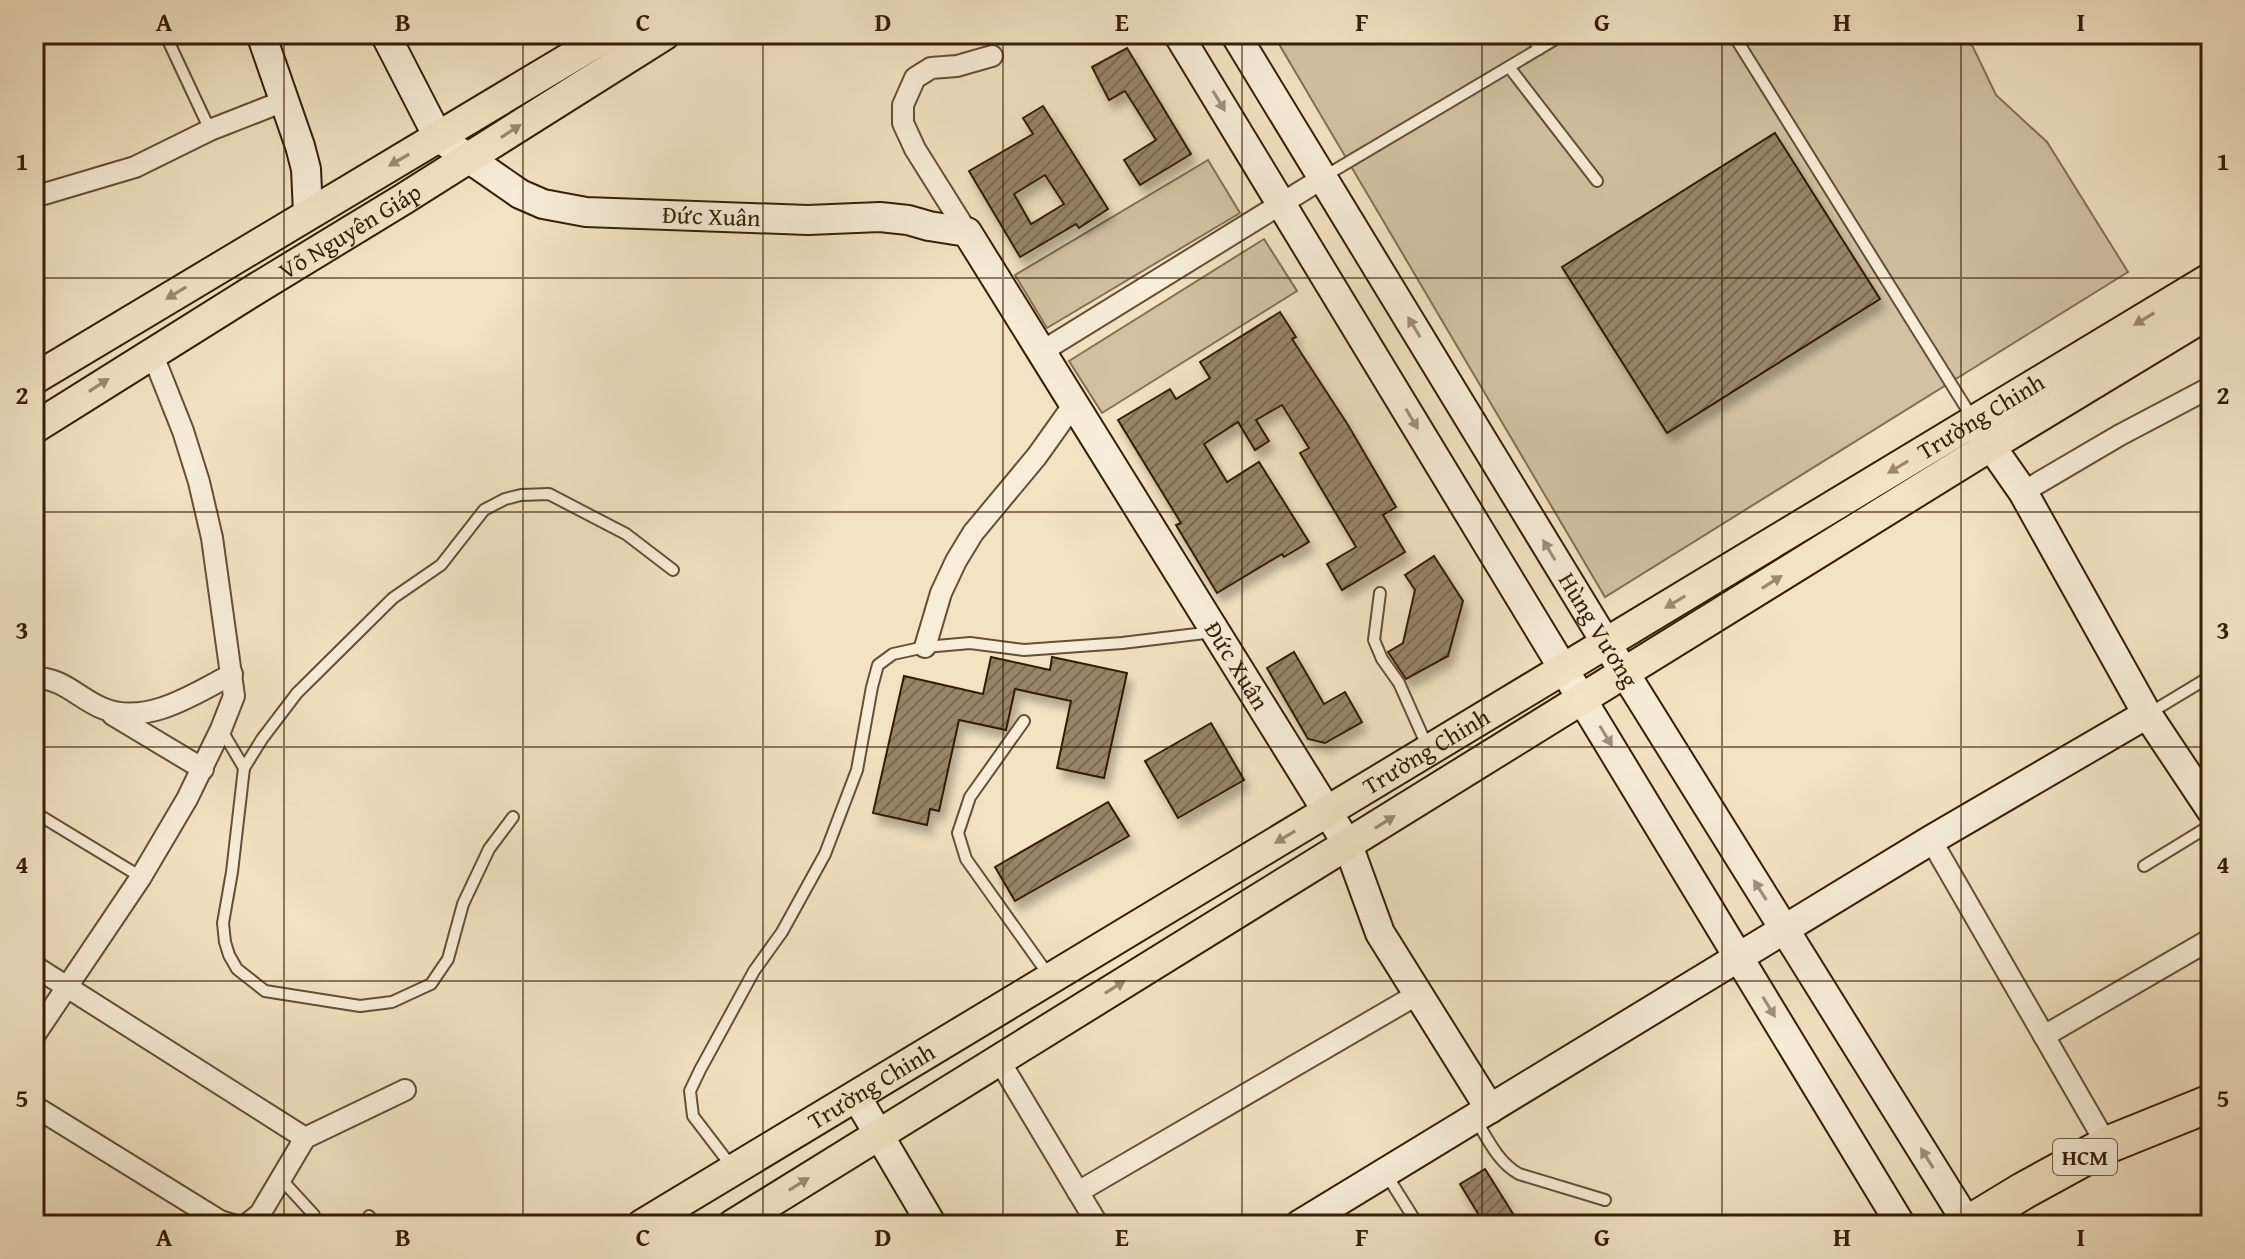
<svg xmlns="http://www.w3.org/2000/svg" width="2245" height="1259" font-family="'Gentium Book Plus',serif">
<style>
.park{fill:#d2c2a3;stroke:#847054;stroke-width:2}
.building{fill:url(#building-hatch);stroke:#361e06;stroke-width:2;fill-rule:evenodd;filter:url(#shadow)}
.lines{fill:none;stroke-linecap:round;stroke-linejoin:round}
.lane-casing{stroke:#654f35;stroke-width:14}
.street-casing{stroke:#654f35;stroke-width:24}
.secondary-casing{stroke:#361e06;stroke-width:32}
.primary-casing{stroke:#361e06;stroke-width:34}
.highway-casing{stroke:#361e06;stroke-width:40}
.lane{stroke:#f7edd8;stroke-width:10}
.street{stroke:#f7edd8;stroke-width:20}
.secondary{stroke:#f7edd8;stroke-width:28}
.primary{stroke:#f2e3c3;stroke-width:30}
.highway{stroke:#f2e3c3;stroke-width:36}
.oneway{fill:#a0907a}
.oneway2{fill:#9d8a6e}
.grid{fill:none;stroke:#361e06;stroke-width:2;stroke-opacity:0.55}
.labels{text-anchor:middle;stroke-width:6;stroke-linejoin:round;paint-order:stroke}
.shield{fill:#f7edd8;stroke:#705c45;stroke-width:2}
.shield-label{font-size:22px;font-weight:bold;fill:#361e06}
.street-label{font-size:24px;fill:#361e06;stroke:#f7edd8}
.neatline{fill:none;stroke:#361e06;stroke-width:3}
.grid-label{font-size:26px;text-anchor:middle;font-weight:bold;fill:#361e06}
</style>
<defs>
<pattern id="building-hatch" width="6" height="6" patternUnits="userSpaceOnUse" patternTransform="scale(2)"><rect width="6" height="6" fill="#988468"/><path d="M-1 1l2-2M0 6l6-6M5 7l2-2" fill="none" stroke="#7d6b54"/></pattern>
<filter id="shadow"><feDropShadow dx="5" dy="9" stdDeviation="4" flood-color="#0004"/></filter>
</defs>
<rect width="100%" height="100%" fill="#f2e3c3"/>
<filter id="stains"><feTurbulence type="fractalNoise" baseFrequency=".0025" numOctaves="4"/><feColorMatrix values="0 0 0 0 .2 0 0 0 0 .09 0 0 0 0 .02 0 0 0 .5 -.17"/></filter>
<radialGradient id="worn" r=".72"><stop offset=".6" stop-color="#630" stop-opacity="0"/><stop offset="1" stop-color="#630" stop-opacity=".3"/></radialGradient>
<!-- park -->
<g class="park">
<polygon points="1273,34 1961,34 1973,47 1996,95 2047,142 2128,272 1605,597"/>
<polygon points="1208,160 1240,213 1047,328 1015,275"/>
<polygon points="1264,239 1297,291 1102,413 1069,361"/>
</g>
<!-- building -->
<g class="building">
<polygon points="1127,48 1191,154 1140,185 1124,160 1156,140 1125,91 1109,100 1092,67"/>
<path d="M1043 106 1108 209 1079 228 1076 224 1020 257 969 171 1033 134 1023 118ZM1045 175 1064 204 1031 224 1014 194Z"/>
<polygon points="1775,133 1880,299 1667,433 1562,267"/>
<polygon points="1280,312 1296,337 1292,339 1348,425 1396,507 1383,515 1405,552 1342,590 1327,564 1356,547 1300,453 1309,448 1282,405 1256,420 1269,441 1255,450 1238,422 1204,444 1227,482 1259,462 1309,542 1284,557 1282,554 1217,593 1176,525 1181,523 1118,420 1170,389 1176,399 1210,378 1200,362"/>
<polygon points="1434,556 1463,601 1448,656 1406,679 1388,652 1403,643 1415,590 1405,575"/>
<polygon points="1294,652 1324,704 1345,692 1362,722 1325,743 1308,739 1267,668"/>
<polygon points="991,657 1050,670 1052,657 1127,673 1104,778 1057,768 1071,701 1015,689 1006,730 959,720 939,811 930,809 927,825 873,813 904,676 983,694"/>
<polygon points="1211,723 1244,780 1178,818 1145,761"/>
<polygon points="1108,802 1129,836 1015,901 995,867"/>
<polygon points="1485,1169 1520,1225 1485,1225 1460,1184"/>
</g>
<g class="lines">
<defs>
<g id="lane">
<polyline points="165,34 210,130"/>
<polyline points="1531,34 1539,49"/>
<polyline points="1733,34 1973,419"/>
<polyline points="1509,67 1597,181"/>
<polyline points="1325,176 1564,34"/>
<polyline points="34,537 37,541"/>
<polyline points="1380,593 1374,640 1382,659 1399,683 1428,748"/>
<polyline points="2148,714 2211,676"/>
<polyline points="1024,721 970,797 958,833 966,859 1050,977"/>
<polyline points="221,729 244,768 232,872 223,923 225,942 229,955 237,969 265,991 360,1006 392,1002 431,984 448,959 463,904 489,849 513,817"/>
<polyline points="244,768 262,739 297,693 393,598 441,565 484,510 505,499 521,495 549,494 626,534 673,570"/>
<polyline points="34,812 141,877"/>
<polyline points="2144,866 2211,825"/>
<path d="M1476 1120C1488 1140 1498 1162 1519 1174L1605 1200"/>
<polyline points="732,1167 693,1116 690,1091 700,1070 754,971 782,932 825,854 857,770 872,687 878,665 893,654 925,647 970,643 1024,650 1122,643 1213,632"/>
<polyline points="1386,1174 1418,1225"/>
<polyline points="281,1179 314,1215 314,1225"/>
<polyline points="369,1216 374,1225"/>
</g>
<g id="street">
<polyline points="34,197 135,167 210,130 284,101"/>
<polyline points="967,232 915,149 903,123 903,105 915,78 931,68 957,66 992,56"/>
<polyline points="1041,352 1323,178"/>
<polyline points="2023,492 2120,435 2211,387"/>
<polyline points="925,647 941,593 956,561 973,533 1037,456 1074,404"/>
<path d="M34 678C62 677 78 698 102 708 145 727 195 694 232 674"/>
<polyline points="113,715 203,769"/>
<polyline points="1931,840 2107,1145"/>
<polyline points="34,966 305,1138"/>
<polyline points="34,1036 141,877 187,799 221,729 234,696 212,538 199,482 183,431 152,353"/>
<polyline points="2044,1036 2211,939"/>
<polyline points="999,1060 1098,1225"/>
<polyline points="34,1106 220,1221 233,1225"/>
<polyline points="1078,1192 1418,994"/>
<polyline points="246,1225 260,1214 305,1138 405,1090"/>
</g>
<g id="secondary">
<polyline points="261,34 300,146 306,169 308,213"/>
<path id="s1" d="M385 34 438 137 520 194 543 204 586 212 808 220 880 217 908 220 929 226 967 232 1348 845 1380 933 1490 1109"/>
<polyline points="1178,34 1901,1225"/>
<path id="s2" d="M1235 34 1606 643 1968 1224"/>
<polyline points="1979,429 2023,492 2147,714 2211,810"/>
<polyline points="856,1096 932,1225"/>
<polyline points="1299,1225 1931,840 2147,714"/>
</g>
<g id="primary">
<polyline points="34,379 610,34"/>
<path id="s3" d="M34 428 259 287 402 200 665 34"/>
<path id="s4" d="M642 1225 2211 278"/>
<polyline points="733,1225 1990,446 2211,312"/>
</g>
<polyline id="highway" points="1967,1225 2023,1191 2107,1145 2211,1103"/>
</defs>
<!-- lane casing -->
<use href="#lane" class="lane-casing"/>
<!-- street casing -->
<use href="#street" class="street-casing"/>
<!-- secondary casing -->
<use href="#secondary" class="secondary-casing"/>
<!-- primary casing -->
<use href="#primary" class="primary-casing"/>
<!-- highway casing -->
<use href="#highway" class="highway-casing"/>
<!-- lane -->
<use href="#lane" class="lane"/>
<!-- street -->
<use href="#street" class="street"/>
<!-- secondary -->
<use href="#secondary" class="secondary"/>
<!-- primary -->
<use href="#primary" class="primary"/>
<!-- highway -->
<use href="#highway" class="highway"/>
</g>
<!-- one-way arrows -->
<defs><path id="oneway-solid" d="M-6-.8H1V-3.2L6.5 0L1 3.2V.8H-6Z" transform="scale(2)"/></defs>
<g class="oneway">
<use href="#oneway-solid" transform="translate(1219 101) rotate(59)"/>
<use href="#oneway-solid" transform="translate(1414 327) rotate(-121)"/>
<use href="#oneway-solid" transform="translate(1412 419) rotate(59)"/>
<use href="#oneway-solid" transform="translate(1549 550) rotate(-121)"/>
<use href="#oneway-solid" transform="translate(1606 736) rotate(59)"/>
<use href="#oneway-solid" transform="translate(1760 890) rotate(-122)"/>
<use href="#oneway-solid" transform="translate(1769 1007) rotate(59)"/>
<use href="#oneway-solid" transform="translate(1927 1158) rotate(-122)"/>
</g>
<g class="oneway2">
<use href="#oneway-solid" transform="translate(511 131) rotate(-33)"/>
<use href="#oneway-solid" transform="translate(399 160) rotate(150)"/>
<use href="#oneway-solid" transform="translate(176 293) rotate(149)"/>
<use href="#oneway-solid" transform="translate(2144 319) rotate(149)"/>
<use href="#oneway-solid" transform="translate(99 385) rotate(-33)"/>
<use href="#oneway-solid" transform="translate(1898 467) rotate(149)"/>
<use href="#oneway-solid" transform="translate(1772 582) rotate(-32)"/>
<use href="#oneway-solid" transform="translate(1675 602) rotate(149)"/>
<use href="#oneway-solid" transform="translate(1385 822) rotate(-32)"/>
<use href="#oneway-solid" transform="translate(1285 837) rotate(149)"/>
<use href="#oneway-solid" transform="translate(1115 987) rotate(-32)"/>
<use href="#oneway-solid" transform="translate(799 1184) rotate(-32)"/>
</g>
<!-- grid -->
<path class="grid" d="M284 34V1225M523 34V1225M763 34V1225M1003 34V1225M1242 34V1225M1482 34V1225M1722 34V1225M1961 34V1225M34 278H2211M34 512H2211M34 747H2211M34 981H2211"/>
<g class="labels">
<!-- shield labels -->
<rect class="shield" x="2053" y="1139" width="64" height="36" rx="6"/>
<g class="shield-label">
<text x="2085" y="1165">HCM</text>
</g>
<!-- street labels -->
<g class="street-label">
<text dy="8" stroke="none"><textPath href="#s1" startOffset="410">Đức Xuân</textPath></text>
<text dy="8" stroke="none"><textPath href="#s3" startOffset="372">Võ Nguyên Giáp</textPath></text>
<text dy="8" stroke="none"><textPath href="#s4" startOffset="1564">Trường Chinh</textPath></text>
<text dy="8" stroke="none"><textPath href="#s2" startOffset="698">Hùng Vương</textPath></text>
<text dy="8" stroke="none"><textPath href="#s1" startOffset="1178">Đức Xuân</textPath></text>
<text dy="8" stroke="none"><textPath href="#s4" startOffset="916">Trường Chinh</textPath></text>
<text dy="8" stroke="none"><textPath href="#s4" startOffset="268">Trường Chinh</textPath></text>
</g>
</g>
<!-- margin -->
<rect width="2245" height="1259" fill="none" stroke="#f2e3c3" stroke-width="88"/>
<rect x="44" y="44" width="2157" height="1171" class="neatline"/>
<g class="grid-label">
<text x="164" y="31">A</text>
<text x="403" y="31">B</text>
<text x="643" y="31">C</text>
<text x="883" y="31">D</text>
<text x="1122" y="31">E</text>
<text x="1362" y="31">F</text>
<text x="1602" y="31">G</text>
<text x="1842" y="31">H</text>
<text x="2081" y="31">I</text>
<text x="22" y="170">1</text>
<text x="2223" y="170">1</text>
<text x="22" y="404">2</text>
<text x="2223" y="404">2</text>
<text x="22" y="639">3</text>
<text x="2223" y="639">3</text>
<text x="22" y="873">4</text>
<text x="2223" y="873">4</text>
<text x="22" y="1107">5</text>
<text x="2223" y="1107">5</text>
<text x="164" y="1246">A</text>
<text x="403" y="1246">B</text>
<text x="643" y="1246">C</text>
<text x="883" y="1246">D</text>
<text x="1122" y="1246">E</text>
<text x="1362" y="1246">F</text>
<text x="1602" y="1246">G</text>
<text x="1842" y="1246">H</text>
<text x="2081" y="1246">I</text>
</g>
<rect width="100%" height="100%" filter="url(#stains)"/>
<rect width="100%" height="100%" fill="url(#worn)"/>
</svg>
